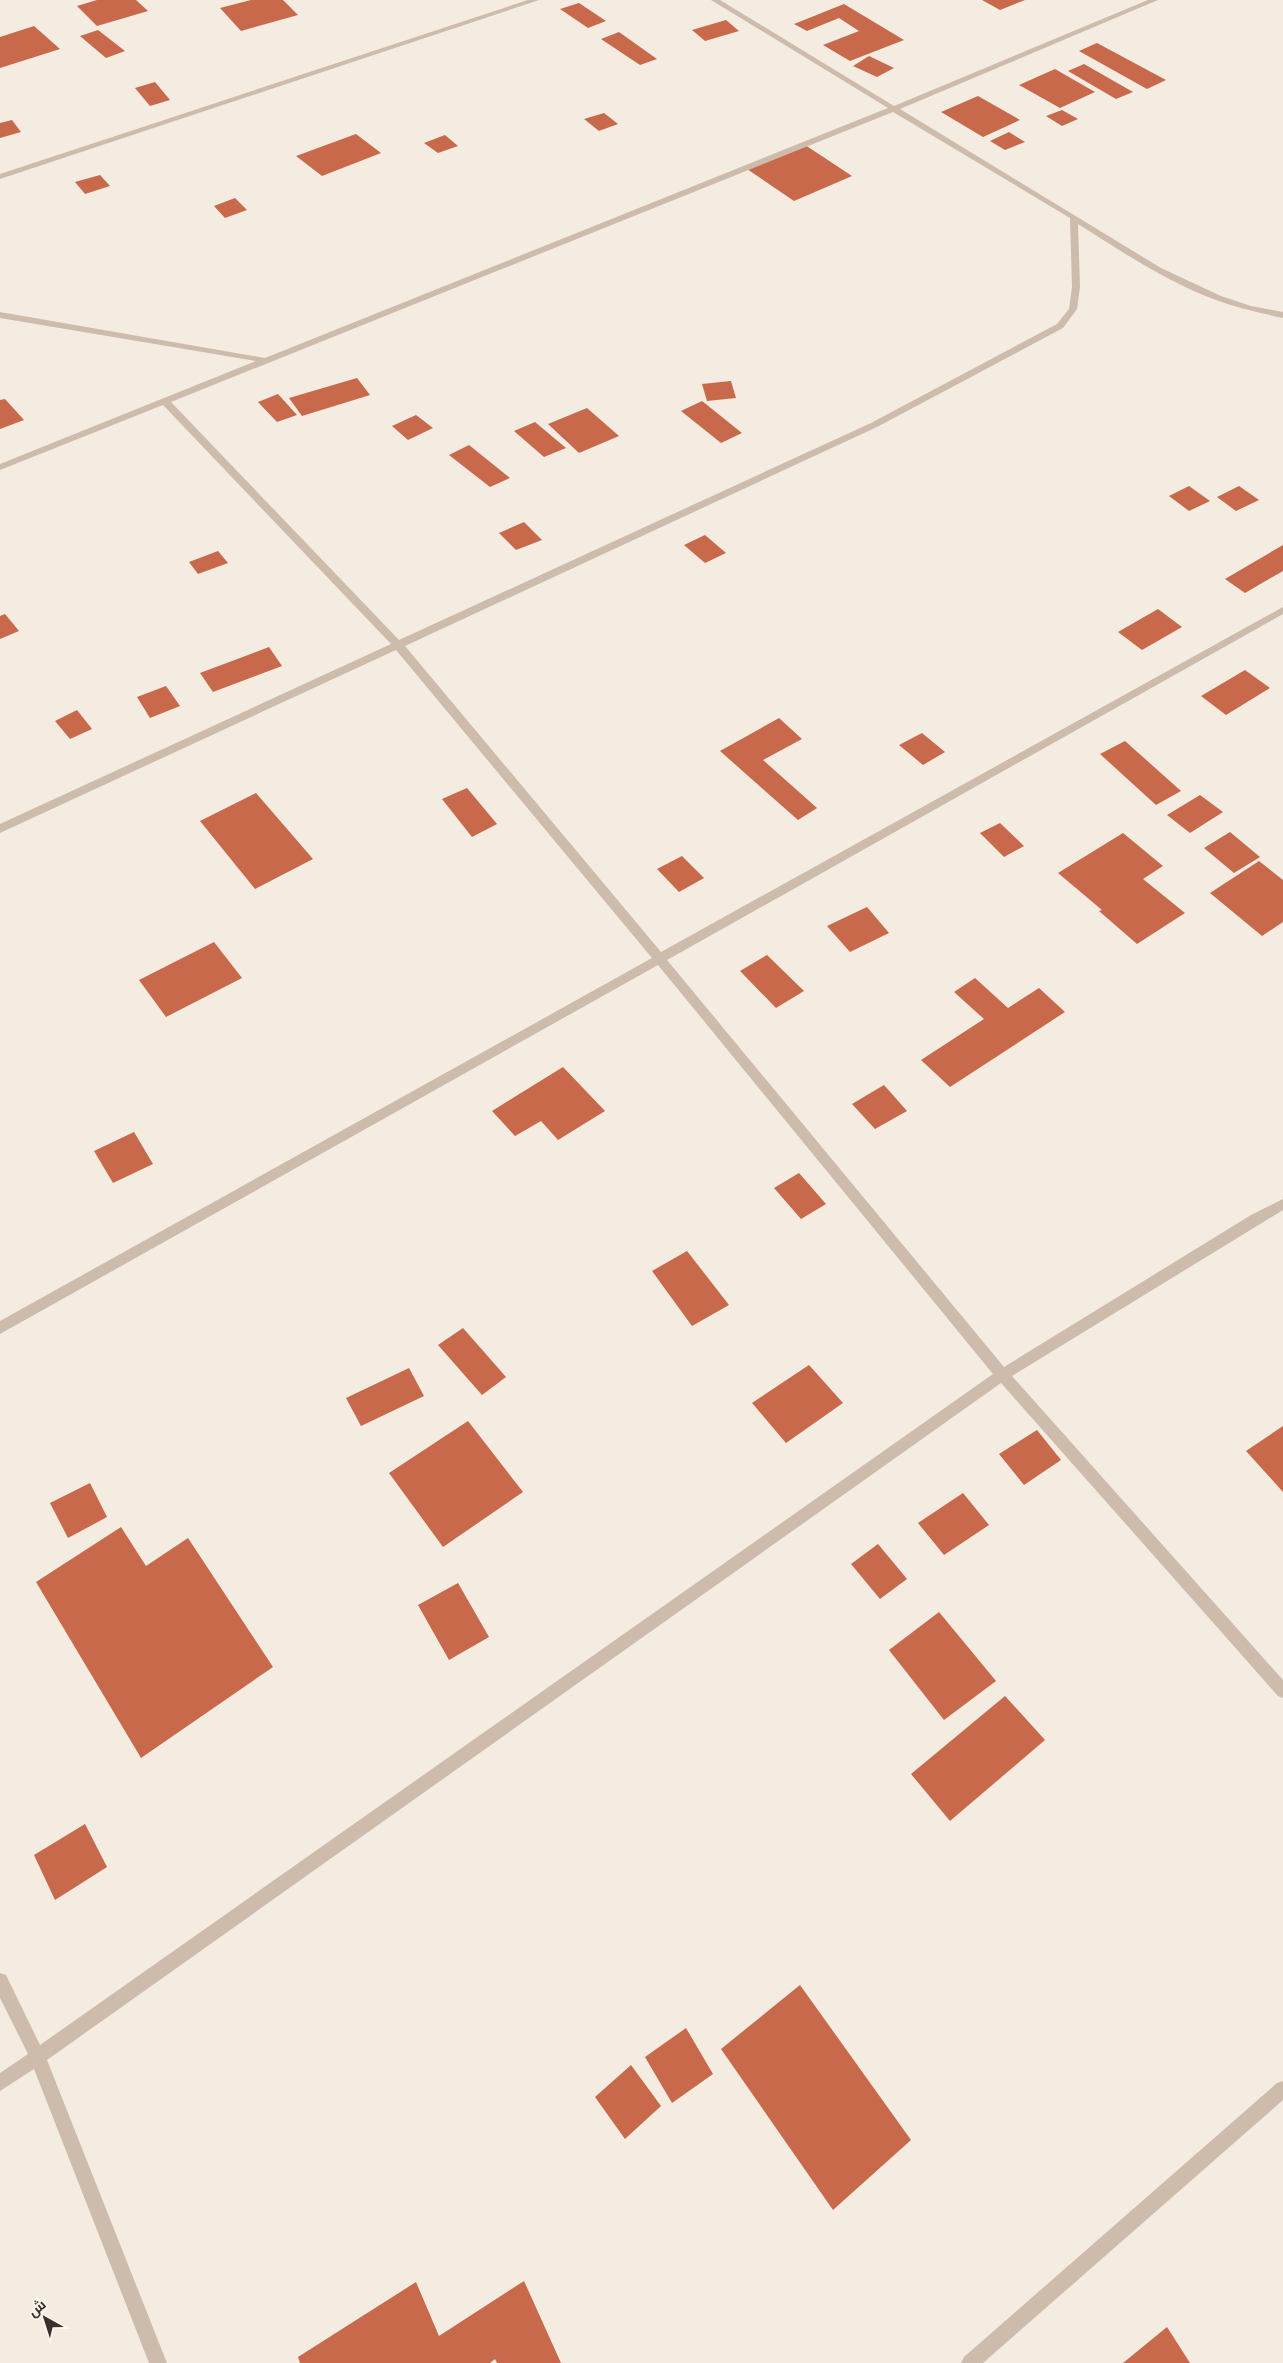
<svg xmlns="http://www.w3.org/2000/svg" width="1283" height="2363" font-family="'Space Grotesk',Cairo,sans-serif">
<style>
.building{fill:#c8694b}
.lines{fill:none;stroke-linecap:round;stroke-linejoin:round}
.minor{fill:#cdbbac;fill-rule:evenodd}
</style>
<rect width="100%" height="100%" fill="#f4ebe1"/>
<!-- building -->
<g class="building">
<polygon points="97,0 136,0 148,11 97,26 77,6"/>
<polygon points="251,0 283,0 298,15 241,31 220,8"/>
<polygon points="982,0 1025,0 1000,10"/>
<polygon points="579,3 606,21 588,28 560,9"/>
<polygon points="844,4 904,40 850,61 823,45 859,31 839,18 807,31 794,24"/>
<polygon points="726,20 739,31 705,41 692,30"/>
<polygon points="34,26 60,49 0,68 0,37"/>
<polygon points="98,30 125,51 106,58 80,36"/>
<polygon points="619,32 657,59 640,65 601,39"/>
<polygon points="1097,43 1166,80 1147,89 1079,51"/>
<polygon points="869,56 894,68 877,77 853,66"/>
<polygon points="1084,64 1133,92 1116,99 1068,71"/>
<polygon points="1055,69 1095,92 1060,108 1019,85"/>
<polygon points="155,82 170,100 150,106 135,88"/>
<polygon points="978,96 1020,120 983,137 941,112"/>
<polygon points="1062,110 1078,119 1062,126 1046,116"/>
<polygon points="604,113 618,124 599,131 584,119"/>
<polygon points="12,120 21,132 0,138 0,123"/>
<polygon points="1009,132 1025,142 1005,150 990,141"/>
<polygon points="356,134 381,153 322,176 296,156"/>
<polygon points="445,135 458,146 438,153 424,143"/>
<polygon points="802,143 852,176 794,201 744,167"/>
<polygon points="100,175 110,186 85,194 75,182"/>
<polygon points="235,198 247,210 225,218 214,206"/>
<polygon points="357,378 370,395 302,416 289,398"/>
<polygon points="731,381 736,398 707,401 702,384"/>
<polygon points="278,394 297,415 277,422 258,402"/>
<polygon points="5,399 24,420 0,429 0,400"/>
<polygon points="702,401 742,433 721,443 681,411"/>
<polygon points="587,408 619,436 579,453 548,424"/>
<polygon points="416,415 433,428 408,440 392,426"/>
<polygon points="535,422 566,448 544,457 514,431"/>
<polygon points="469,445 510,478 490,487 449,455"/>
<polygon points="1189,486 1210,501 1189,511 1169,496"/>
<polygon points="1239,486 1259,500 1236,511 1217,497"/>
<polygon points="524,522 542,540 516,550 499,533"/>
<polygon points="705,535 726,553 705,563 684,545"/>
<polygon points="1283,545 1283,571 1245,593 1225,579"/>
<polygon points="218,551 228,563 198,574 189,562"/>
<polygon points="1158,609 1182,627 1142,650 1118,632"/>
<polygon points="5,614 19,631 0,639 0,616"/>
<polygon points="269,647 282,666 213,692 200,673"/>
<polygon points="1245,670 1270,688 1226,715 1201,696"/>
<polygon points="166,686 180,706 150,718 137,697"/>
<polygon points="77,710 92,729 70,739 55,721"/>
<polygon points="779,718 802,739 763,760 817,808 798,820 720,751"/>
<polygon points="922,733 945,752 923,765 899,745"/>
<polygon points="1125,741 1181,791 1156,805 1100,754"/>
<polygon points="467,788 497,824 472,837 442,799"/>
<polygon points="256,793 313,859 255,889 200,821"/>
<polygon points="1200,795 1223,812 1190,833 1167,815"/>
<polygon points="1000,823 1024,846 1004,857 980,833"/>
<polygon points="1230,832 1260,857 1234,873 1204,848"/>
<polygon points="1123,833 1163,866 1143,879 1185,913 1137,944 1099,911 1102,910 1058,873"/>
<polygon points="682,856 704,878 679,892 657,869"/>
<polygon points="1259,861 1283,880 1283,922 1262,936 1210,893"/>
<polygon points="867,907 889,933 850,952 827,926"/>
<polygon points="214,942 242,978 166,1017 139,980"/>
<polygon points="767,955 804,991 776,1008 740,971"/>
<polygon points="975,978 1008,1008 1039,988 1065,1012 950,1087 921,1060 984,1019 954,992"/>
<polygon points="563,1067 605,1111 558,1140 541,1121 515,1136 492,1111"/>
<polygon points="884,1085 907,1111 875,1129 852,1104"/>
<polygon points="134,1132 153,1164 113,1183 94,1151"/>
<polygon points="799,1173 826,1204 801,1219 774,1188"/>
<polygon points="687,1251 729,1305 692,1326 652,1271"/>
<polygon points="463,1328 506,1377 482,1395 438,1345"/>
<polygon points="809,1365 843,1403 786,1443 752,1403"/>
<polygon points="409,1368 424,1396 361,1426 346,1398"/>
<polygon points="468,1421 523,1492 443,1547 389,1473"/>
<polygon points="1283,1426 1283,1492 1246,1451"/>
<polygon points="1037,1430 1061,1460 1024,1485 999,1454"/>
<polygon points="90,1483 107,1517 68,1538 50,1503"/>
<polygon points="963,1493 989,1525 944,1555 918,1523"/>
<polygon points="121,1527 146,1566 188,1538 273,1667 141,1758 36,1582"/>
<polygon points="878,1544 907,1579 880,1599 851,1564"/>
<polygon points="458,1583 489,1637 449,1660 418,1605"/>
<polygon points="939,1612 996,1681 944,1720 889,1650"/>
<polygon points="1005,1696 1045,1740 950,1821 911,1774"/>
<polygon points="85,1824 107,1867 55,1900 34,1855"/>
<polygon points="800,1985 911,2140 833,2210 721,2049"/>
<polygon points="686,2028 713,2074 672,2103 645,2057"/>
<polygon points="631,2065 661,2106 625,2139 595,2097"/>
<polygon points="524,2281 561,2363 497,2363 495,2359 490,2363 300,2363 298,2357 416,2282 439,2336"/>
<polygon points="1167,2327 1190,2363 1123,2363"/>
</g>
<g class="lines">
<!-- minor -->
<g class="minor">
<polygon points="528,0 539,0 0,179 0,174"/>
<path d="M711 0H720L894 106 1148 0H1158L900 109 1161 268 1221 296 1251 306 1283 312V318C1260 313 1238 308 1216 300 1167 282 1122 252 1078 224L1080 287 1077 309 1063 328 877 427 405 646 661 952 1283 607V614L667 960 1004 1367 1251 1215 1283 1199V1210L1012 1376 1283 1680V1698L1278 1696 1001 1383 47 2060 167 2363H149L34 2069 0 2091V2073L28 2054 0 1998V1973L6 1975 40 2045 993 1374 658 965 0 1334V1321L652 958 396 650 0 833V824L391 644 163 405 0 470V464L256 361 0 318V312L265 358 888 108ZM893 112 1070 218 1072 287 1069 309 1057 324 871 423 399 640 171 402Z"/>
<polygon points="1283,2081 1283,2100 983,2363 961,2363 964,2357 1277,2083"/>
</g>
</g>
<!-- north arrow -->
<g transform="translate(45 2318) rotate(321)" stroke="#fbf5ee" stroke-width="4" paint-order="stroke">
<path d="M0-4L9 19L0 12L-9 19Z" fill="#3b302b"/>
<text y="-8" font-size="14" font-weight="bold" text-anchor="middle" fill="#3b302b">ش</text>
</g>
</svg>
